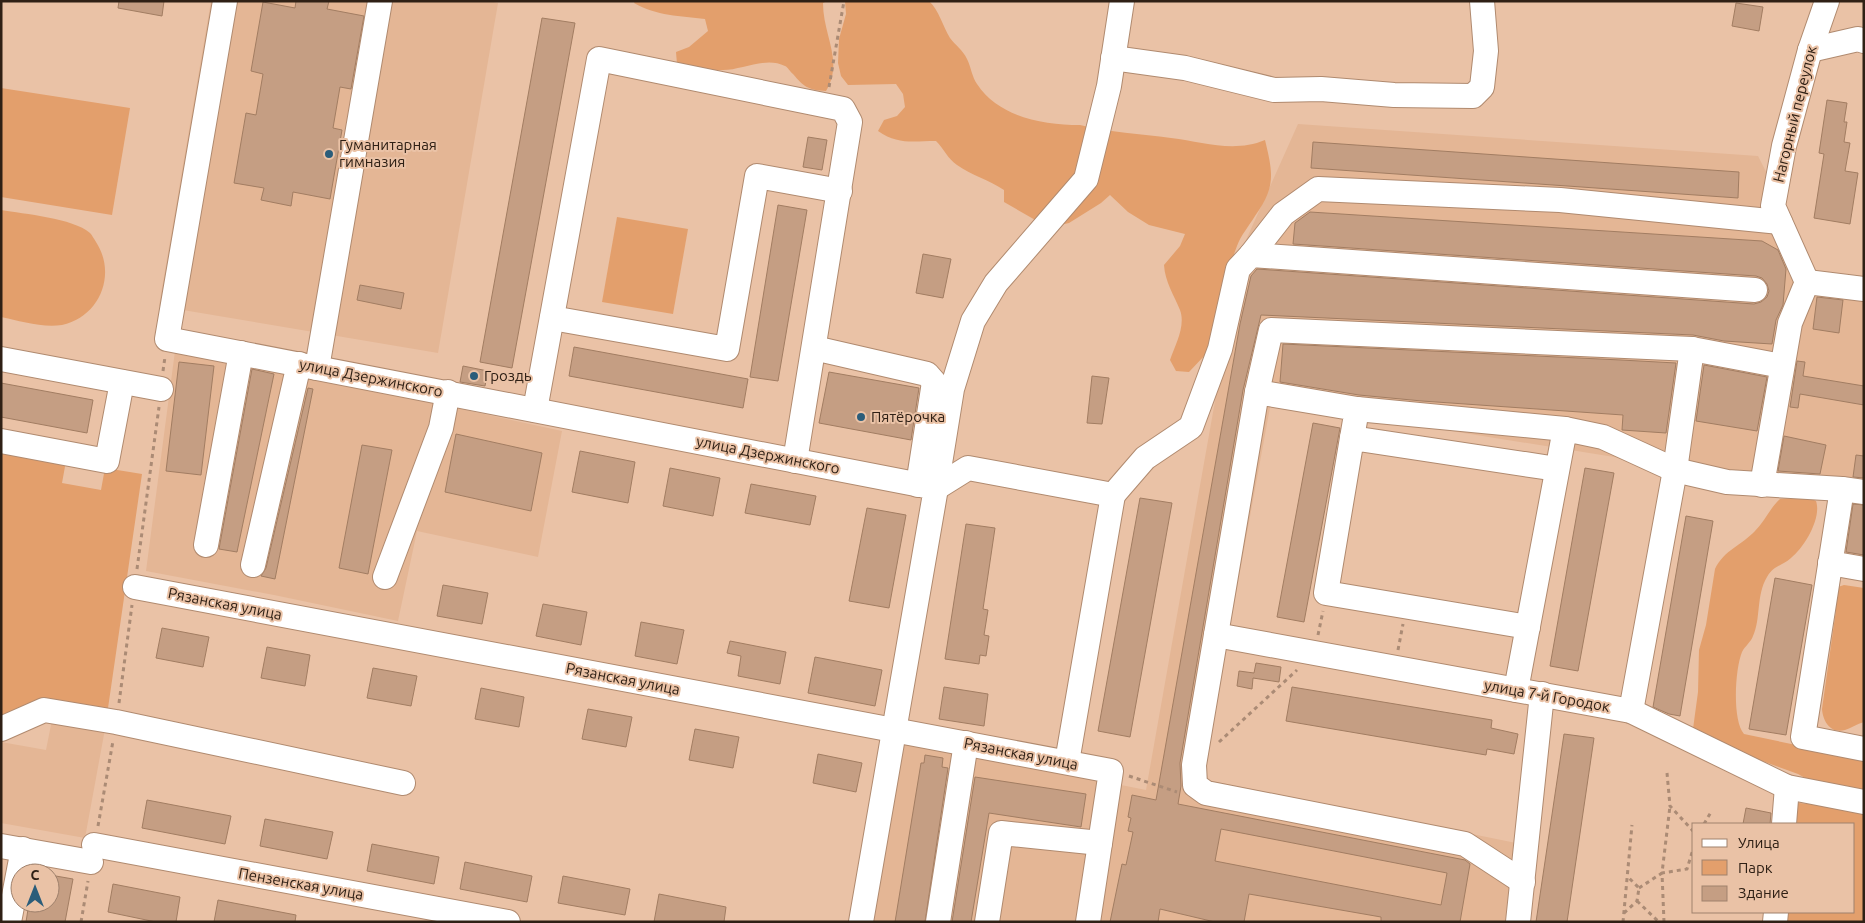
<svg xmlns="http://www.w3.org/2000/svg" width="1865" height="923" font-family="Ubuntu,sans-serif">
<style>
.built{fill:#e4b695}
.green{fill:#e39f6c}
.building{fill:#c59e83;stroke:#a27d62;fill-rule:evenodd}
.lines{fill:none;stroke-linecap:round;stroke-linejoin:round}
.minor-casing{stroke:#b08a6f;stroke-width:26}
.path{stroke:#ab8b75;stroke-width:3;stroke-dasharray:4 4;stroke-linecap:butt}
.minor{stroke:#fff;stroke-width:24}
.poi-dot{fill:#2b5d7a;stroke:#eac2a6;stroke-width:2}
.labels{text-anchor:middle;stroke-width:4;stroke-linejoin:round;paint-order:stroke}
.street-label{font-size:15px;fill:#2f2015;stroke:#eac2a6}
.poi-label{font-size:15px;fill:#2f2015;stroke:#eac2a6;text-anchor:start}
</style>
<rect width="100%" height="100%" fill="#eac2a6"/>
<!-- built -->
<g class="built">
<polygon points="211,1 489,1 498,3 438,353 159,306"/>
<polygon points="1298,124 1758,156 1818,274 1864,279 1864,575 1819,567 1832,492 1271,402 1202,779 1516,843 1505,922 872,922 905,742 1146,790 1242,249"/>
<polygon points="175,351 319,378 562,431 538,557 417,531 398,621 274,595 146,571"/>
<polygon points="52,720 105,729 85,838 1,823 1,742 46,750"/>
</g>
<!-- green -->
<g class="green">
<path d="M635 1H827L823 3C823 36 844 61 826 91 808 90 804 87 793 74 790 72 788 67 785 66 766 56 742 70 723 70 707 71 693 68 677 64L676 52 689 47 708 31 705 19C681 16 656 16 634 3Z"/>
<path d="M845 1H929C939 10 943 27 950 38 955 45 963 50 967 59 971 67 972 77 977 84 999 117 1042 125 1080 125 1109 132 1141 134 1171 138 1203 142 1234 153 1265 140 1273 173 1276 187 1255 216 1249 226 1241 235 1237 246 1225 277 1219 311 1212 343L1206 354 1189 372 1176 371 1170 360C1175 345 1186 326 1180 310 1174 295 1165 282 1164 265L1180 246 1185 234 1149 225 1128 212 1110 195 1101 203 1069 223 1056 226 1044 225 1004 202V190C989 180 971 175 957 165 948 159 944 149 936 141 913 141 898 145 878 131L884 120 897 116 905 107 903 94 896 84 848 85 841 76 838 63 839 39 846 14Z"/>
<polygon points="1,88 130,108 112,215 1,197"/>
<path d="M1 210C24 214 73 218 90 233 92 235 94 239 96 242 117 274 100 317 62 325 42 328 20 321 1 317Z"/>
<polygon points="617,217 688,229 673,314 602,302"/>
<polygon points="1,449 66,461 62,483 101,490 105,468 142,474 107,715 1,721"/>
<path d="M1797 498H1810L1816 501C1822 518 1804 548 1791 558 1782 566 1774 565 1767 577 1756 595 1761 619 1753 636 1751 642 1745 646 1742 652 1735 669 1732 720 1744 734L1796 745 1864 756V796L1816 784 1798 774 1746 755 1693 729 1698 692 1699 650 1706 625 1715 569C1724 550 1742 545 1755 531 1765 521 1770 508 1780 499Z"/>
<path d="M1844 585 1864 588V722C1857 724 1851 728 1845 730 1830 734 1823 721 1822 709L1836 610 1833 599 1838 587Z"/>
<polygon points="1799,803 1864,810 1864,922 1783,922 1784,912 1854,912 1854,824 1792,824 1793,805"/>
</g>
<!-- building -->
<g class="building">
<polygon points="119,1 164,1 162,16 118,8"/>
<polygon points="296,1 329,1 327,9 364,16 351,89 340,87 333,128 342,130 330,199 293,192 291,206 261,200 264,188 234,183 246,113 256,115 263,74 251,71 263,2 295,8"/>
<polygon points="1736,3 1763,7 1759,31 1732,26"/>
<polygon points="542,18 575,23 512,368 480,362"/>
<polygon points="1827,100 1847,103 1844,122 1847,122 1844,142 1850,143 1845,171 1858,173 1850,224 1814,218 1824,154 1819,153"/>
<polygon points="808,137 827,140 822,170 803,167"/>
<polygon points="1313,142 1739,172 1738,198 1311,168"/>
<polygon points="778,205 807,210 778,381 750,377"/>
<path d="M1310 212 1762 241 1778 250 1786 269 1783 305 1776 320 1772 344 1724 341 1693 335 1261 315 1243 390 1180 763 1181 786 1178 804 1465 860 1470 864 1460 922H1381V917L1249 894 1244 922H1215L1160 909 1158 922H1110L1122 864 1126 865 1133 832 1128 831 1131 818 1128 817 1132 795 1156 800 1240 324 1251 276 1257 269 1754 304 1761 302 1767 297 1769 291 1767 284 1762 278 1756 276 1293 244 1295 223ZM1221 829 1447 873 1441 905 1215 861Z"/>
<polygon points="923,254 951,259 943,298 916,293"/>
<polygon points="360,285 404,293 401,309 357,300"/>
<polygon points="1817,297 1843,300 1839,333 1813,329"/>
<polygon points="1283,344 1621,360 1676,363 1666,433 1622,430 1623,415 1422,401 1359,395 1280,382"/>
<polygon points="574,347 748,379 743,408 569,376"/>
<polygon points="1797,361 1805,362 1803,376 1864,386 1864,405 1800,394 1798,408 1790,407"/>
<polygon points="179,362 214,366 201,475 166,471"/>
<polygon points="1704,365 1767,377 1757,431 1696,421"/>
<polygon points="463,366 488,371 485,386 460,382"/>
<polygon points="252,369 274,374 237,552 219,549"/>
<polygon points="829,372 919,388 911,440 819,423"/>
<polygon points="1092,376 1109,378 1102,424 1087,423"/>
<polygon points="1,383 93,400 87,433 1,417"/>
<polygon points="308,388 313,389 275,579 261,576 266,568"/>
<polygon points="1313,423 1340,428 1304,622 1277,617"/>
<polygon points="456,434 542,453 531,511 445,492"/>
<polygon points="1784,436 1826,445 1820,474 1778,471"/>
<polygon points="362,445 392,450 368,574 339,568"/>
<polygon points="580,451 635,462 628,503 572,492"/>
<polygon points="1856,455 1864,456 1864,478 1853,477"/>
<polygon points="670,468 720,478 713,516 663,506"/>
<polygon points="1585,468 1614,473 1578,671 1550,666"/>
<polygon points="751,484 816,496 810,525 745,513"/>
<polygon points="1140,498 1172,503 1130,737 1098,731"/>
<polygon points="1853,504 1864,505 1864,555 1846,552"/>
<polygon points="867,508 906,515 889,608 849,601"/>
<polygon points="1686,516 1713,521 1680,716 1669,714 1653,707"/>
<polygon points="966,524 995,528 983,609 988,610 984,635 989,636 986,656 980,655 979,664 945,659"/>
<polygon points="1775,578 1812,585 1786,735 1749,729"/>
<polygon points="443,585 488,593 482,624 437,616"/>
<polygon points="543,604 587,612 581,645 536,636"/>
<polygon points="641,622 684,630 677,664 635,656"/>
<polygon points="162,628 209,637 203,667 156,658"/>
<polygon points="730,641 786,652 780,684 738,676 741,656 727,653"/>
<polygon points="267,647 310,655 305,686 261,678"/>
<polygon points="815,657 882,670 875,706 808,693"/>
<polygon points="1256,663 1281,667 1279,682 1253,678 1252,689 1237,686 1239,671 1254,673"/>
<polygon points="373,668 417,676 411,706 367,698"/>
<polygon points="944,687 988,694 984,726 939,719"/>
<polygon points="1292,687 1492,720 1491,728 1518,734 1514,754 1487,749 1486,755 1286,721"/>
<polygon points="481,688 524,697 519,727 475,719"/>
<polygon points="588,709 632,717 626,747 582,739"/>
<polygon points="695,729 739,737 733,768 689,760"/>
<polygon points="1564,734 1594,738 1567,922 1536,922"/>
<polygon points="818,754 862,763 856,792 813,783"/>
<polygon points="925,755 943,758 942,767 948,768 925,922 895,922 921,763 924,763"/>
<polygon points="975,777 1086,794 1081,827 989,813 971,922 952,922"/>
<polygon points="147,800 231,816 225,844 142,828"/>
<polygon points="1746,808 1771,813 1770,824 1743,824"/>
<polygon points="265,819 333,832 327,859 260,846"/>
<polygon points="372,844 439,857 434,884 367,871"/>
<polygon points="465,862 532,876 527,902 460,889"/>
<polygon points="50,875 73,879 65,922 26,922 29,903 50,903"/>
<polygon points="563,876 630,889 625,915 558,903"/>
<polygon points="113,884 180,897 176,922 156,922 108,912"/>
<polygon points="659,894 726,907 724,922 654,922"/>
<polygon points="218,900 296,915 295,922 214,922"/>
</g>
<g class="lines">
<defs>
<g id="minor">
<polyline points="225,1 167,339 936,488 861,922"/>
<polyline points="1810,50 1858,39 1864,41"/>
<polyline points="1113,58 1185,68 1274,90 1321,89 1394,95 1473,96 1482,87 1486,51 1482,1"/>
<polyline points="1251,255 1283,214 1318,189 1560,200 1780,222"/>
<polyline points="1807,282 1773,206 1784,146 1810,50 1827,1"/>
<polyline points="1807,282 1864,289"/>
<polyline points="552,318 727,349 757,176 840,191"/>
<polyline points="814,348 927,374 934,382 918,485"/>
<polyline points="1,359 161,389"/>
<polyline points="317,368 380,1"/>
<polyline points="1257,392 1271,330 1692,349 1782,366"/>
<polyline points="1357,409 1565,429"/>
<polyline points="535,410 599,59 843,109 850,122 795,461"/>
<polyline points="1352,438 1357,409 1257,392 1194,765 1195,785 1206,793 1465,844 1523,882"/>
<polyline points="1,441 107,461 122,382"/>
<polyline points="1762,485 1790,323 1807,282"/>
<polyline points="936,488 968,468 1113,495 1145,458 1191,427 1220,349 1238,269 1251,255 1755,290"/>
<polyline points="936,488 952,389 973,321 996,283 1086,179 1109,86 1122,1"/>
<polyline points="1842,489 1803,737 1864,749"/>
<polyline points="206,545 241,353"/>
<polyline points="1830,563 1864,569"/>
<polyline points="253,565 299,364"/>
<polyline points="385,577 441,428 448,392"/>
<polyline points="135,587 1111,771 1088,922"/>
<polyline points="1528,627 1326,593 1352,438 1557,469"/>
<polyline points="1216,635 1631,711 1787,787 1864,802"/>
<polyline points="1516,690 1565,429 1603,437 1675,470 1727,482 1842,489 1864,492"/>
<polyline points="1631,711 1675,470 1692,349"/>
<polyline points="1,729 44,710 116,722 403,783"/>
<polyline points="1067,762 1113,495"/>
<polyline points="1784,824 1787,787"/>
<polyline points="94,845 508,922"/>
<polyline points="1,846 91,862"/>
<polyline points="9,922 23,849"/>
<polyline points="938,922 966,743"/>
<polyline points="987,922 1001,833 1100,843"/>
<polyline points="1518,922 1542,694"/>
<polyline points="1775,922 1776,912"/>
</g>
</defs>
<!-- minor casing -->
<use href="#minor" class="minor-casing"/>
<!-- path -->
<g class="path">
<polyline points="829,87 844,1"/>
<polyline points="163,371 165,357"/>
<polyline points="137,569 159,407"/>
<polyline points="1318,635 1323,611"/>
<polyline points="1398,650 1403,624"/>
<polyline points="119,703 132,605"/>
<polyline points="1219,742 1297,670"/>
<polyline points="1667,773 1670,806 1694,832"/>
<polyline points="1129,776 1177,792"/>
<polyline points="1704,824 1711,812"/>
<polyline points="98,826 113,741"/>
<polyline points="1639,888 1662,873 1670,806"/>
<polyline points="1637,901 1659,922"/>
<polyline points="1624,913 1637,901 1639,888 1627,876"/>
<polyline points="81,922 88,881"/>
<polyline points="1623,922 1632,825"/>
<polyline points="1664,922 1662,873 1687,869 1694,846"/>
</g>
<!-- minor -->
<use href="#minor" class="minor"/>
</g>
<!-- markers -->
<g class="poi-dot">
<circle cx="329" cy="154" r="5"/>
<circle cx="474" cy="376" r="5"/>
<circle cx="861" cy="417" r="5"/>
</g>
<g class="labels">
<!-- street labels -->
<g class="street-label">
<text transform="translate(1795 114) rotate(-76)" y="5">Нагорный переулок</text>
<text transform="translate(371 378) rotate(11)" y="5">улица Дзержинского</text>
<text transform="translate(768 455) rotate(11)" y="5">улица Дзержинского</text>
<text transform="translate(225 604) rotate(11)" y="5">Рязанская улица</text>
<text transform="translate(623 679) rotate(11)" y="5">Рязанская улица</text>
<text transform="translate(1547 696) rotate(10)" y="5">улица 7-й Городок</text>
<text transform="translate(1021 754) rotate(11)" y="5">Рязанская улица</text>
<text transform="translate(301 884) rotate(10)" y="5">Пензенская улица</text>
</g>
<!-- poi labels -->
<g class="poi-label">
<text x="339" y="150">Гуманитарная<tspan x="339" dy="17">гимназия</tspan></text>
<text x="484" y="381">Гроздь</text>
<text x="871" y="422">Пятёрочка</text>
</g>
</g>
<!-- border -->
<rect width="1865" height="923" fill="none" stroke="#2f2015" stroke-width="5"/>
<!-- legend -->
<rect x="1692" y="823" width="162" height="90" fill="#eac2a6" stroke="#9f816c"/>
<rect x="1702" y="839" width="25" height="8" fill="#ffffff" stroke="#9f816c"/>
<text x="1738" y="848" font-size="15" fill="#2f2015">Улица</text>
<rect x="1702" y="860" width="25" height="15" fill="#e39f6c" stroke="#9f816c"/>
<text x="1738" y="873" font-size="15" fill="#2f2015">Парк</text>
<rect x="1702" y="886" width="25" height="15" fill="#c59e83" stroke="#9f816c"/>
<text x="1738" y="898" font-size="15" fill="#2f2015">Здание</text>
<!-- north arrow -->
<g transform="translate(35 888)"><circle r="24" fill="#eac2a6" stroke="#9f816c"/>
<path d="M0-4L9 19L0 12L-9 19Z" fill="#2b5d7a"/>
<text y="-8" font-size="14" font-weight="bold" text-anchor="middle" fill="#2f2015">С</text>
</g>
</svg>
